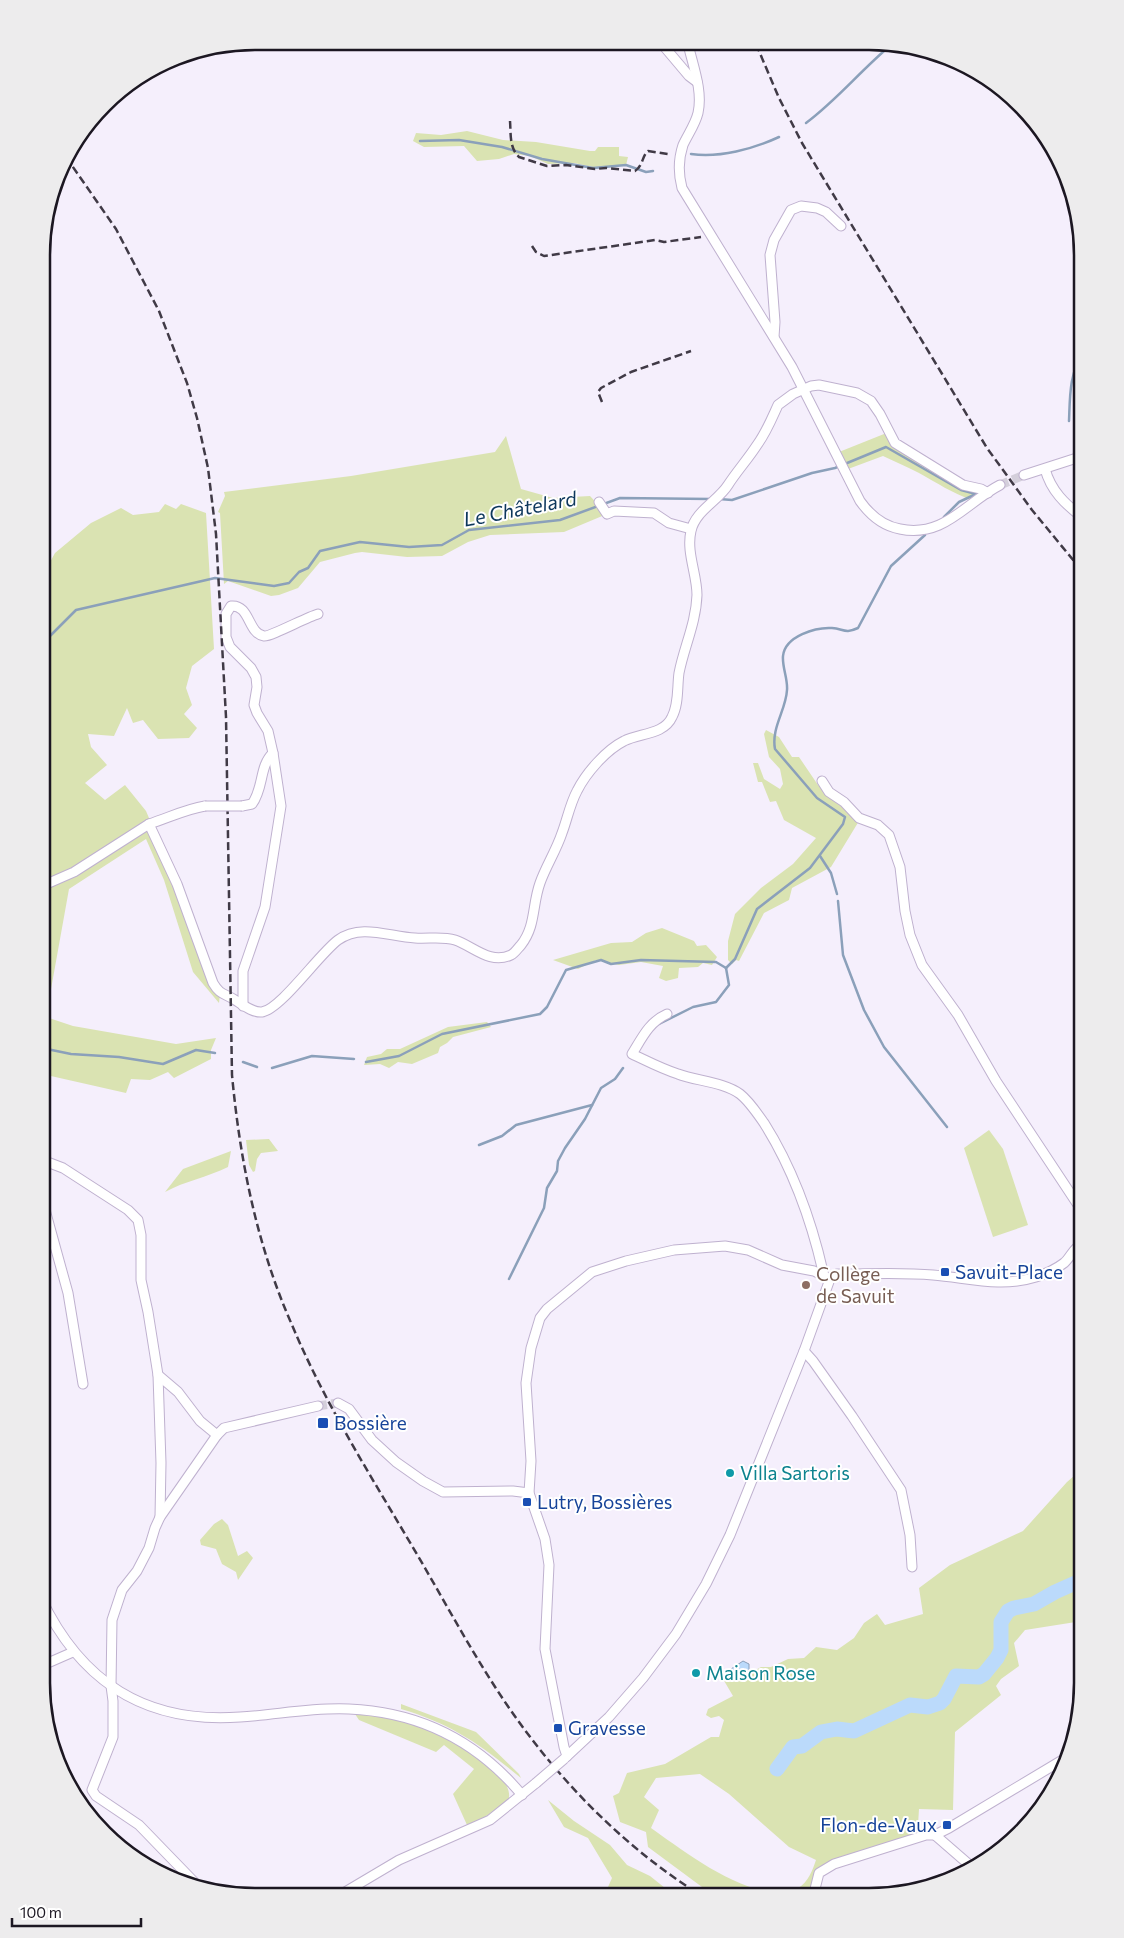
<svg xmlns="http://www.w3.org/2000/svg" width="1124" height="1938" font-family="Commissioner,sans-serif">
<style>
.green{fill:#dae3b2;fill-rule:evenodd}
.water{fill:#bbdafb;stroke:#8ba0ba}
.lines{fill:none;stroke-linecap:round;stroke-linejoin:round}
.stream{stroke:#8ba0ba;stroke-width:2.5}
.river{stroke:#bbdafb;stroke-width:15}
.minor-tunnel{stroke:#d4cfdb;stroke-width:9;stroke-dasharray:9 4.5;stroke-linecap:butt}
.minor-casing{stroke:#bfb1cf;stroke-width:11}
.minor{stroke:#fff;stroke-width:9}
.rail{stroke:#403a46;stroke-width:2.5;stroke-dasharray:8 4;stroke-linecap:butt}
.minor-bridge-casing{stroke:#bfb1cf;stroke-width:11;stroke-linecap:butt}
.minor-bridge{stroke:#fff;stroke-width:9}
.transit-dot{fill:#1a4fb4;stroke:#fff;stroke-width:2}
.education-dot{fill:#8d6e63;stroke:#fff;stroke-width:2}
.culture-dot{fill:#0f9aa8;stroke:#fff;stroke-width:2}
.labels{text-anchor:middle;stroke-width:4;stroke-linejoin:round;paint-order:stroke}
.transit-label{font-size:19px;fill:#164399;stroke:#fff;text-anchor:start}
.education-label{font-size:19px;fill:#785e54;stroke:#fff;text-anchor:start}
.culture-label{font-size:19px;fill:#0d838f;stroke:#fff;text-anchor:start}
.water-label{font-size:20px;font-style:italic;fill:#0d375c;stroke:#fff}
.rim{fill:none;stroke:#1c1722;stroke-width:2.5}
</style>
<rect width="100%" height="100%" fill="#f5effc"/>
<!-- green -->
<g class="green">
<polygon points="467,131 503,140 536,142 590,151 595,151 598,147 619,147 619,156 628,157 626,165 593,167 574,163 548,164 530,156 514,154 499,159 477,161 464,146 424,147 413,141 416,133 441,135"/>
<path d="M889 432 895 443 963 485 981 489 979 495 972 500C952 493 937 483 919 473 908 467 895 462 883 456L848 469 839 452Z"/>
<polygon points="506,436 521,489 553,498 590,496 607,514 564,532 490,535 468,542 442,556 407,557 362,552 355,553 320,562 298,588 279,595 271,596 228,581 224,584 220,513 218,512 225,496 224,492 351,476 495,452"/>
<polygon points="165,504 176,509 181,504 206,513 214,649 192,666 186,688 192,705 184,714 197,728 189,738 158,739 143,720 133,723 127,708 114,736 88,734 91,747 107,765 85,783 105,800 125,785 146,811 177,884 220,994 219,1003 193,972 164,880 146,839 69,889 46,1017 73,1026 176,1044 216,1038 211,1050 211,1059 174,1078 168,1072 150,1080 131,1079 126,1093 42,1074 43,575 55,553 91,523 121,508 133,515 159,512"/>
<polygon points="766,730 779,737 792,757 799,757 818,785 843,803 859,821 831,867 792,888 789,900 764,913 739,961 736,960 732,964 728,960 728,941 735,914 761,888 793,864 816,838 784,820 776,801 770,802 762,782 758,782 753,763 758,763 764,779 780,789 783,784 780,769 769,757 764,734"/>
<polygon points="662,928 694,941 697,946 706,945 717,957 712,965 703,963 698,967 679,968 678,978 666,981 659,978 663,966 641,962 619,965 596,960 578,969 553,960 611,943 632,942 646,933"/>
<polygon points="487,1022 491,1027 453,1037 447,1043 440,1047 438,1053 412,1064 398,1062 389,1068 380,1064 364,1065 367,1057 381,1054 387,1049 400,1049 448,1027"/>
<polygon points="989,1130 1003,1149 1028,1225 993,1237 964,1148"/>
<polygon points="269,1139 278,1151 261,1153 257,1159 255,1171 253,1172 249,1165 246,1140"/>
<path d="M231 1151 228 1167C208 1177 185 1181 165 1192L183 1169Z"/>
<path d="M1082 1469V1621L1025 1630 1014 1643 1019 1666 1001 1679 996 1686 1001 1695 955 1732 953 1810 919 1809 918 1825 921 1832 819 1873 813 1897 722 1896 702 1887 648 1847 646 1832 620 1822 613 1796 619 1793 627 1773 665 1764 711 1737H719L724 1720 719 1716 711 1718 706 1715 708 1709 733 1696 723 1679 729 1676 737 1680 761 1667H771L788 1659 804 1658 816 1647 837 1650 854 1638 864 1623 877 1614 885 1625 923 1614 919 1588 950 1565 1023 1531 1067 1482ZM700 1774 729 1794 789 1847 816 1860C813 1869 808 1883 798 1888 756 1908 684 1851 651 1828L659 1810 644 1797 656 1778Z"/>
<polygon points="222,1519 228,1525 238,1556 247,1551 253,1558 238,1580 236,1572 222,1564 216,1549 201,1545 200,1540 214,1524"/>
<path d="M401 1704 476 1732 519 1774 521 1778C481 1745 452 1724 401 1709Z"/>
<path d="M355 1714C374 1715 393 1718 412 1724 434 1731 520 1772 508 1801L482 1819 467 1825 453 1794 474 1769 444 1745 436 1752 359 1720Z"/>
<polygon points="548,1800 574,1821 610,1845 627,1865 650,1876 675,1896 604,1896 612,1878 588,1838 564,1827"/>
</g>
<!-- water -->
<polygon class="water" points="743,1661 749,1664 749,1670 737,1677 731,1673 731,1669"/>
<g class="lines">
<!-- stream -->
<g class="stream">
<path d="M806 123C837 100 861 70 891 45"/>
<polyline points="420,141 459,140 502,147 542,159 593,168 626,165 646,172 653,171"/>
<path d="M691 154C720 158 753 149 779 137"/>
<path d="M1069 421C1070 398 1069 373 1083 354"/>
<polyline points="719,499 732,500 812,473 835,468 886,447 961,490 976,494"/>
<polyline points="944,517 959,502 976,494"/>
<polyline points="43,643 76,610 215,578 274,586 289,583 299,572 308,568 320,551 360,542 409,547 442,545 469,530 560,520 620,498 711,499"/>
<polyline points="820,856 831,873 837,894"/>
<polyline points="838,901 843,955 864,1010 884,1047 947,1127"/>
<path d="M726 968 735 959 757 909 810 868 843 824 845 817 817 798 775 749C771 728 786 710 787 690 788 679 782 667 783 656 785 636 816 627 832 628 844 629 845 634 858 628L891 566 925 535"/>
<polyline points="657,1025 693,1007 716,1002 729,985 726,968"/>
<polyline points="42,1048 71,1054 119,1057 163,1064 196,1050 215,1053"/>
<polyline points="243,1062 257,1067"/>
<polyline points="366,1062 399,1056 442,1034 540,1014 547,1007 566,970 601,960 611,964 641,960 716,962 726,968"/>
<polyline points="272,1068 312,1056 354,1059"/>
<polyline points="479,1145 502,1136 516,1125 592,1105"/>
<polyline points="509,1279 544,1208 547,1188 557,1171 558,1161 565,1148 585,1119 601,1088 615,1079 623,1068"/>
</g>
<!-- river -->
<polyline class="river" points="777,1769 793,1747 802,1746 821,1732 837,1729 854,1731 910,1705 928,1707 940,1703 944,1699 956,1676 979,1677 984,1674 997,1658 1001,1650 1001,1622 1008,1611 1014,1608 1034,1604 1055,1592 1082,1580"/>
<!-- minor-tunnel -->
<g class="minor-tunnel">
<polyline points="1000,485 1024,475"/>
<polyline points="318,1406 338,1403"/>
</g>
<defs>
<g id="minor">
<polyline points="662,44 689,76 697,82"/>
<path d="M688 44C693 66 703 91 698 113 695 125 688 134 683 145 678 160 678 173 682 188L792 367 860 501C870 515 883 526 900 529 944 538 965 503 1000 485"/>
<polyline points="774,337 775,322 770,255 774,240 791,210 801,206 817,208 826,212 841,226"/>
<path d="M1045 469C1051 491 1065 504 1083 518"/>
<polyline points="1024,475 1083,456"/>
<polyline points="599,502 607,514 614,511 654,513 669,523 691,529"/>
<polyline points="822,781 829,792 844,802 859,818 878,825 889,835 900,867 905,911 910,935 922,965 958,1015 996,1081 1082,1211"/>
<path d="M242 806 252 804C264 788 259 766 273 753"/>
<path d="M149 824C168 818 186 809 205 806"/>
<path d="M42 886 74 872 149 824 177 884 213 983C220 995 224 993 235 1000 243 1005 253 1013 262 1012 281 1009 319 954 338 940 361 923 390 937 415 938 429 939 442 936 455 940 473 946 490 965 511 955 515 953 518 948 521 945 536 926 532 905 540 883 546 866 556 851 562 833 567 820 570 804 577 791 586 773 606 750 624 741 639 733 664 735 672 717 679 704 677 687 679 673 684 647 696 623 697 595 697 574 686 552 691 531 695 511 718 501 728 485 737 471 748 459 757 445 766 433 772 418 778 405L793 394 811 386 819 385 857 393 871 401 880 414 895 443 963 485 981 489 988 493"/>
<path d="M243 1006V971L265 907 281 806 273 753 268 731 257 713 254 705 257 687 256 677 251 668 230 647 226 637V614L231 606C250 604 248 634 264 636 270 637 307 617 318 614"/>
<path d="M667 1014C649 1022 642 1038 632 1054 647 1061 662 1069 678 1074 696 1081 724 1082 740 1094 749 1101 757 1113 764 1123 793 1169 812 1222 824 1276"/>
<polyline points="42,1160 63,1168 128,1210 138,1220 141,1235 141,1280 148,1312 158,1375 161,1463 160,1517"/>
<polyline points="42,1199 68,1293 83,1384"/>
<path d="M830 1279 837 1274C869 1274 902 1272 933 1275 969 1278 1001 1288 1036 1277 1045 1274 1056 1269 1064 1263 1071 1257 1073 1248 1082 1244"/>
<polyline points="804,1351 813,1361 852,1416 901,1490 910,1535 912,1567"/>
<polyline points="158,1375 178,1392 200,1421 217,1435 160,1517 155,1528 149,1548 137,1571 122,1590 112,1620 111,1686 113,1701 113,1737 92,1790 96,1796 139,1825 200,1888"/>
<polyline points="338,1403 349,1409 372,1440 396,1462 423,1481 443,1492 513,1491 529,1493"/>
<polyline points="217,1435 224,1428 318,1406"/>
<path d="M41 1598C81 1682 145 1724 240 1717 276 1715 312 1707 349 1709 420 1712 477 1741 522 1795"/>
<polyline points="41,1666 73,1652"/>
<polyline points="567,1756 564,1747 545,1649 549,1565 545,1539 529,1493 531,1461 526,1383 531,1348 540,1318 547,1309 592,1272 626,1261 674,1250 725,1246 748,1250 782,1265 814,1271 830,1279"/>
<polyline points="565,1758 609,1717 643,1678 676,1634 706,1584 730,1535 804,1351 830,1279"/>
<polyline points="935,1835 973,1868"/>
<polyline points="340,1895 399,1860 490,1820 536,1783"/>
<polyline points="813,1897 819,1873 834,1864 926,1835 935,1835 949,1828 1069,1756"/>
</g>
</defs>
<!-- minor casing -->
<use href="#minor" class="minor-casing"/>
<!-- minor -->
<use href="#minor" class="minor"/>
<!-- rail -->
<g class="rail">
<polyline points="756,44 779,98 802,143 987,448 1032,510 1083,572"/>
<path d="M510 121C511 133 509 148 519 157L547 166 566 165 595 169 606 168 635 171C643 166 642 156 648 151L668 154"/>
<path d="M66 157 116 229 159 311 187 383 197 418 208 468 216 534 226 717 232 1075C240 1161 257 1246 292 1325 326 1406 374 1481 418 1556 449 1609 478 1664 514 1715 564 1786 628 1850 702 1896"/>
<polyline points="532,246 536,252 544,256 635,243 655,240 664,242 701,237"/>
<polyline points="602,402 598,392 601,388 631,372 691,351"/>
</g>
<defs>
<g id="minor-bridge">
<polyline points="205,806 242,806"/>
<polyline points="536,1783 564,1759"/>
</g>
</defs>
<!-- minor-bridge casing -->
<use href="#minor-bridge" class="minor-bridge-casing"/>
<!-- minor-bridge -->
<use href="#minor-bridge" class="minor-bridge"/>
</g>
<!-- markers -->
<g class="transit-dot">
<rect x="940" y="1267" width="10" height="10" rx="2.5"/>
<rect x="317" y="1417" width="12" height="12" rx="2.5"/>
<rect x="522" y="1497" width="10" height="10" rx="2.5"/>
<rect x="553" y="1723" width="10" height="10" rx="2.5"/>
<rect x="942" y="1820" width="10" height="10" rx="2.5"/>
</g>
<circle class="education-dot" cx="806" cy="1285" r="5"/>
<g class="culture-dot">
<circle cx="730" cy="1473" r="5"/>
<circle cx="696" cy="1673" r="5"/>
</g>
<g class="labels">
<!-- transit labels -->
<g class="transit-label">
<text x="955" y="1279">Savuit-Place</text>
<text x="334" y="1430">Bossière</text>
<text x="537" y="1509">Lutry, Bossières</text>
<text x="568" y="1735">Gravesse</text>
<text x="937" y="1832" text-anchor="end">Flon-de-Vaux</text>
</g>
<!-- education labels -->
<g class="education-label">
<text x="816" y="1281">Collège<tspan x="816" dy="22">de Savuit</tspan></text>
</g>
<!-- culture labels -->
<g class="culture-label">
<text x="740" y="1480">Villa Sartoris</text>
<text x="706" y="1680">Maison Rose</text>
</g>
<!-- water labels -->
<g class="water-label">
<text transform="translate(520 509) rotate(-11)" y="7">Le Châtelard</text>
</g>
</g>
<!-- crop -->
<path d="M0 0H1124V1938H0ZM255 50H869A205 205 0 0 1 1074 255V1683A205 205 0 0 1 869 1888H255A205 205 0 0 1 50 1683V255A205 205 0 0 1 255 50Z" fill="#edeced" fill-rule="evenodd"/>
<path class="rim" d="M255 50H869A205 205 0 0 1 1074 255V1683A205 205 0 0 1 869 1888H255A205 205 0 0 1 50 1683V255A205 205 0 0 1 255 50Z"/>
<!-- scale -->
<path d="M12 1918v8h129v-8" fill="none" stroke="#1c1722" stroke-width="2.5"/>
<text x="20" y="1918" font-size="15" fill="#1c1722" stroke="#ffffff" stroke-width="4" paint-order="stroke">100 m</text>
</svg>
